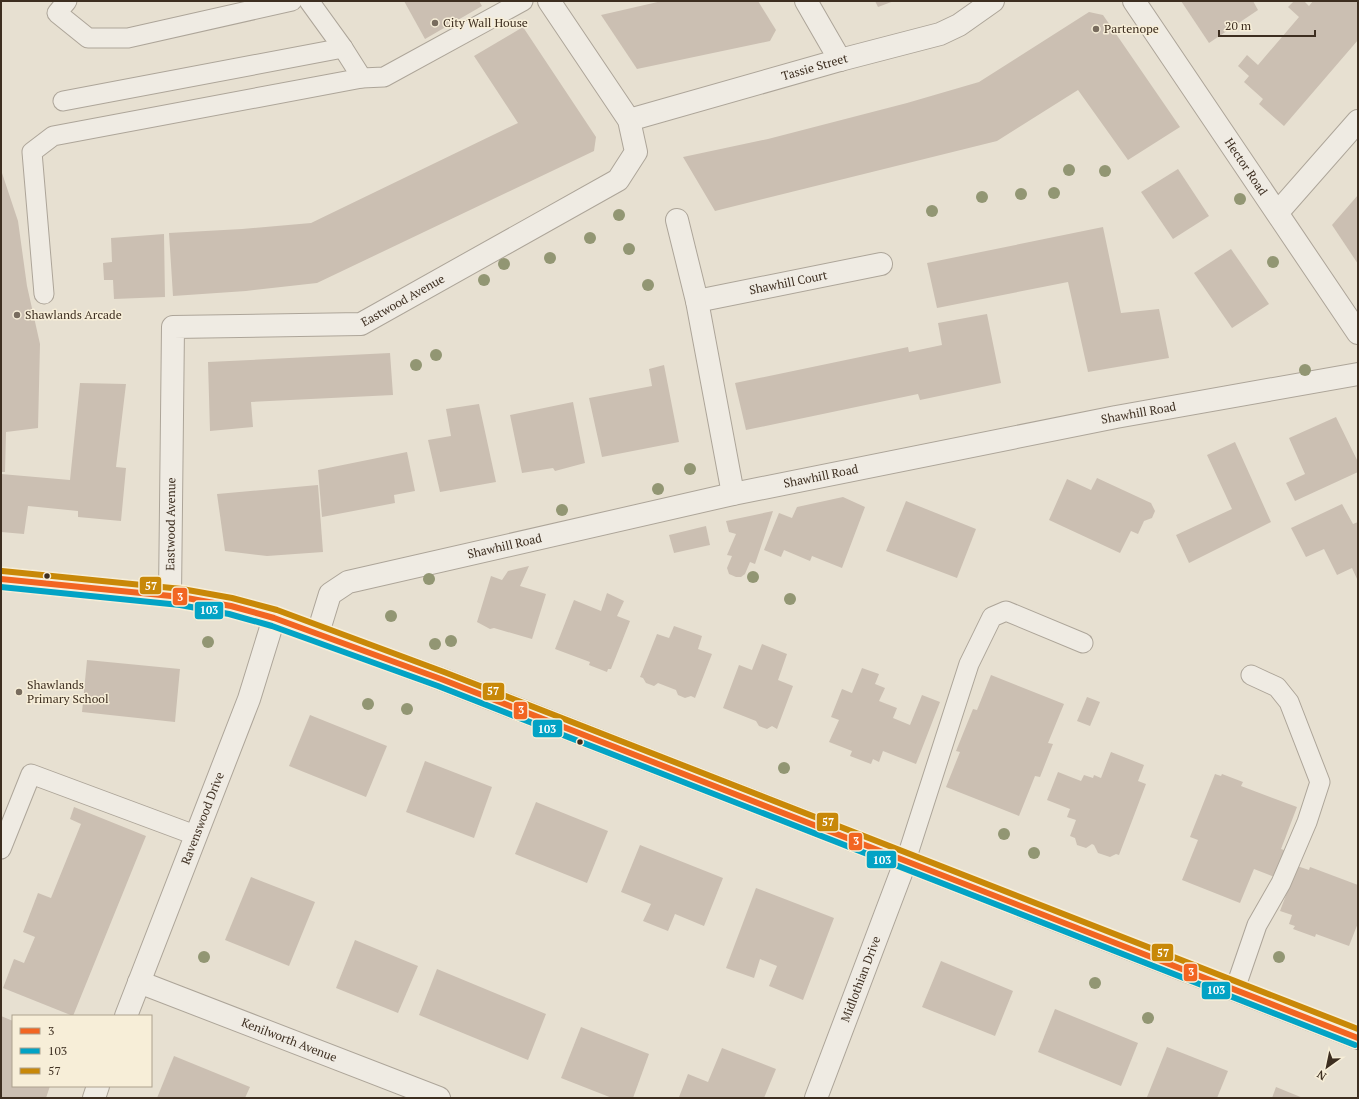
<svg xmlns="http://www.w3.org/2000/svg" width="1359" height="1099" font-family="'PT Serif',serif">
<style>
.building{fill:#cbbfb2}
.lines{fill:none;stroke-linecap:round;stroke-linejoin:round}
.lane-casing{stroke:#ada599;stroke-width:21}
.street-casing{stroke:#ada599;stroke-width:24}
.secondary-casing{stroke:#9c958a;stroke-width:24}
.lane{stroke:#efebe3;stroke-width:19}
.street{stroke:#efebe3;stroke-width:22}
.secondary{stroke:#efebe3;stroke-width:22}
.bus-1-casing{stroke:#f7eed8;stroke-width:9}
.bus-2-casing{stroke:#f7eed8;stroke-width:9}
.bus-3-casing{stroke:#f7eed8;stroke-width:9}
.bus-1{stroke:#f26522;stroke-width:6}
.bus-2{stroke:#03a3c5;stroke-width:6}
.bus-3{stroke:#c88808;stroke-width:6}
.tree{fill:#929673}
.poi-dot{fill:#786c5e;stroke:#f7eed8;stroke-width:1.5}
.bus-dot{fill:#3d2e20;stroke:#f7eed8;stroke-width:1.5}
.labels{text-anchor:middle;stroke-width:3;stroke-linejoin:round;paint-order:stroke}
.poi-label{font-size:12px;fill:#3d2e20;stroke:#f7eed8;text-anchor:start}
.street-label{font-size:12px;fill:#3d2e20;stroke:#f7eed8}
.line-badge{stroke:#f7eed8;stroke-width:1.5}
.badge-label{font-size:11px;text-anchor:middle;font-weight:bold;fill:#fff}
</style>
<rect width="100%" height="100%" fill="#e7e0d1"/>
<!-- building -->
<g class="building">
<polygon points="404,1 479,1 482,6 425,39"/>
<polygon points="662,1 758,1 776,30 770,41 637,69 601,15"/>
<polygon points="875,1 894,1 878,7"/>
<polygon points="1181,1 1253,1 1258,10 1209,43"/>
<polygon points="1294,1 1304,1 1309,6 1313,1 1358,1 1358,40 1284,126 1259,104 1263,99 1244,82 1249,76 1238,66 1247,55 1258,65 1299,17 1288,7"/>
<polygon points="1089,12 1103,15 1180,127 1128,160 1078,90 997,141 715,211 683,157 768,139 907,103 979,82"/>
<polygon points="523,27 596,137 594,151 317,283 246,291 173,296 169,233 242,229 311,223 518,123 474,56"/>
<polygon points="1178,169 1209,216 1173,239 1141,192"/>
<polygon points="1,170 18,221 27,286 40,344 38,428 6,432 5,472 1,472"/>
<polygon points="1358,195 1358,264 1332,225"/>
<polygon points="1103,227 1121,313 1159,309 1169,358 1088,372 1068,282 937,308 927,263"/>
<polygon points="164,234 165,297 114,299 113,280 104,280 103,263 112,262 111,238"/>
<polygon points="1231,249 1269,304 1232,328 1194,273"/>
<polygon points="987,314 1001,383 920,400 918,394 746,430 735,383 908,347 909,352 942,345 938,323"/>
<polygon points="390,353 393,395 251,402 253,427 210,431 208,362"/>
<polygon points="664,365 679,442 602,457 589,398 652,386 649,369"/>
<polygon points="80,383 126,384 116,467 126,468 121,521 78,517 78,511 28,506 24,534 1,532 1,474 70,480"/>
<polygon points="573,402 585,463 555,471 553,468 522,473 510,415"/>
<polygon points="479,404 496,482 440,492 428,440 451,436 446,409"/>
<polygon points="1336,417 1358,462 1358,472 1295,501 1286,483 1305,474 1289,438"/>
<polygon points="1235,442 1271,522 1189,563 1176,535 1232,509 1207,455"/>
<polygon points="407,452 415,491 394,495 395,503 322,517 318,470"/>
<polygon points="1097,478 1151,503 1155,511 1152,518 1144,521 1138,534 1131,531 1120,553 1049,520 1067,479 1091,490"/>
<polygon points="318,485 323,552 267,556 225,551 217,494"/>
<polygon points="843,497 865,507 842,568 812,556 810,561 784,550 781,557 764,550 779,513 792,518 797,507"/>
<polygon points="906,501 976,529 957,578 886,551"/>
<polygon points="1342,504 1353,524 1358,522 1358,581 1352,568 1337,575 1324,549 1306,557 1291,528"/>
<polygon points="773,511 755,564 750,562 745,574 741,577 736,577 729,574 727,568 732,556 727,555 736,534 729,532 726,521"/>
<polygon points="706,526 710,545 674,553 669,535"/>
<polygon points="529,566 520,586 546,594 532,639 494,628 490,629 477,622 491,576 502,580 508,571"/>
<polygon points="607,593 624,601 617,616 630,621 611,669 608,669 607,672 589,665 590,662 555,649 574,600 601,611"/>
<polygon points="674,626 702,636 698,649 712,654 695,698 691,696 685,698 678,695 676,690 658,683 654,686 646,683 643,678 640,677 657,634 669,638"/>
<polygon points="762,644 787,654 778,680 793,686 777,729 772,726 767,729 759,726 756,721 723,708 739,665 752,670"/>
<polygon points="87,660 180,669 175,722 82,712"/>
<polygon points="862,668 879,674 875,684 885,688 879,701 897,708 893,718 910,725 922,695 940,702 916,764 883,751 879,762 873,759 871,764 850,756 852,751 829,742 839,720 831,717 842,689 852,693"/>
<polygon points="991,675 1064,704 1048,743 1053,744 1040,777 1035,776 1019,816 946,787 960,752 956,751 973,709 977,710"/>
<polygon points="1087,697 1100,702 1090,726 1077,721"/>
<polygon points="310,715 387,746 366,797 289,766"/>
<polygon points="1111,752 1144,765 1138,781 1146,784 1119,855 1116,854 1110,857 1098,853 1094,845 1092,844 1086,848 1077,845 1075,838 1070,836 1076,820 1067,817 1070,809 1047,800 1058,772 1081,781 1084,775 1093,778 1094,775 1101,778"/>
<polygon points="425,761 492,787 474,838 406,812"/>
<polygon points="1215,774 1221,776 1222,774 1243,782 1241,786 1297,807 1281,849 1287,851 1277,878 1254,869 1240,903 1182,880 1198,840 1190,837"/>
<polygon points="536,802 608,831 587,883 515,854"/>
<polygon points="74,807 146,836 73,1016 3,988 14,959 24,963 35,937 23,932 38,893 51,898 81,824 70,819"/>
<polygon points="640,845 723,878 704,926 675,914 668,931 643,921 651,904 621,892"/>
<polygon points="1297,866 1309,870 1310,867 1358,885 1358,923 1349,946 1316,934 1315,937 1293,929 1295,926 1289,924 1292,915 1280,911"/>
<polygon points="251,877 315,902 289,966 225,940"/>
<polygon points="756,888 834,918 803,1000 769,986 777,966 760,959 754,978 726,968"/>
<polygon points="355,940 418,966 398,1013 336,988"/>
<polygon points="941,961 1013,991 995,1036 922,1007"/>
<polygon points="437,969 546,1014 528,1060 419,1015"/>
<polygon points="1055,1009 1138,1043 1121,1086 1038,1052"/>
<polygon points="1,1016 13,1021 13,1086 50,1086 46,1098 1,1098"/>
<polygon points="581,1027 649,1054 633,1098 612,1098 561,1078"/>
<polygon points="1167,1047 1228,1071 1217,1098 1147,1097"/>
<polygon points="722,1048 776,1069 764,1098 679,1097 688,1074 708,1082"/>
<polygon points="174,1056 250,1087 245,1098 157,1098"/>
<polygon points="1276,1087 1303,1098 1272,1098"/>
</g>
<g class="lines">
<defs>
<g id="lane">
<polyline points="67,1 57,13 88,38 128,38 292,1"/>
<polyline points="309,1 343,48 362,78"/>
<polyline points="63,101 343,48"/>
<polyline points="44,294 32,152 53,136 362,78 384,77 523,1"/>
<polyline points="1,849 31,774 195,835"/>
<polyline points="906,860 969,664 992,617 1006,611 1083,643"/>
<polyline points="1235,989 1257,925 1281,883 1307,822 1320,782 1289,702 1277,687 1251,675"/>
</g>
<g id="street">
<polyline points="806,1 840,60"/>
<path id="s1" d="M1134 1 1358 333"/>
<path id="s2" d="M629 120 840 60 940 34 959 25 993 1"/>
<polyline points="1278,212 1358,121"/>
<polyline points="677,220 697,301 733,494"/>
<path id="s3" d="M697 301 881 264"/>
<path id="s4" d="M170 596 173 327 361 324 618 180 636 152 629 120 549 1"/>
<path id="s5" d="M318 633 330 594 348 582 733 494 1116 417 1358 374"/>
<path id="s6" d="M139 982 439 1098"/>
<path id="s7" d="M126 1016 249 699 274 618"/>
<polyline points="94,1098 98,1086"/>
<path id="s8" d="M816 1098 906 860"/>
</g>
<polyline id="secondary" points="1,579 181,597 231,606 274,618 441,679 1358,1038"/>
</defs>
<!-- lane casing -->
<use href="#lane" class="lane-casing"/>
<!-- street casing -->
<use href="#street" class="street-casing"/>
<!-- secondary casing -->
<use href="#secondary" class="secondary-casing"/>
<!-- lane -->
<use href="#lane" class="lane"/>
<!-- street -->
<use href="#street" class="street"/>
<!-- secondary -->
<use href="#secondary" class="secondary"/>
<defs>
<polyline id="bus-1" points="1,579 181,597 231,606 274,618 441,679 1358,1038"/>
<polyline id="bus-2" points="1,587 180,605 229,614 272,626 438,686 1355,1045"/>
<polyline id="bus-3" points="2,571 182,589 232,598 277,610 444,672 1358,1029"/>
</defs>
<!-- bus-1 casing -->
<use href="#bus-1" class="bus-1-casing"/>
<!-- bus-2 casing -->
<use href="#bus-2" class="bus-2-casing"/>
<!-- bus-3 casing -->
<use href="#bus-3" class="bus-3-casing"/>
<!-- bus-1 -->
<use href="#bus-1" class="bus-1"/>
<!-- bus-2 -->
<use href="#bus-2" class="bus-2"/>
<!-- bus-3 -->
<use href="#bus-3" class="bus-3"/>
</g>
<!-- trees -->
<g class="tree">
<circle cx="1069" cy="170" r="6"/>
<circle cx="1105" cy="171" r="6"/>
<circle cx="1054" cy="193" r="6"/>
<circle cx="1021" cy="194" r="6"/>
<circle cx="982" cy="197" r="6"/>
<circle cx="1240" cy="199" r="6"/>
<circle cx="932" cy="211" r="6"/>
<circle cx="619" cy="215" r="6"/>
<circle cx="590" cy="238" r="6"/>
<circle cx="629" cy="249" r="6"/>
<circle cx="550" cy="258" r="6"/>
<circle cx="1273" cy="262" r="6"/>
<circle cx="504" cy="264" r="6"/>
<circle cx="484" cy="280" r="6"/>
<circle cx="648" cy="285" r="6"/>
<circle cx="436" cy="355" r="6"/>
<circle cx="416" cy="365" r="6"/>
<circle cx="1305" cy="370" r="6"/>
<circle cx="690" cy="469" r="6"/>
<circle cx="658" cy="489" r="6"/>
<circle cx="562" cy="510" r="6"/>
<circle cx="753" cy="577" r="6"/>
<circle cx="429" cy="579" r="6"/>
<circle cx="790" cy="599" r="6"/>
<circle cx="391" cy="616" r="6"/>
<circle cx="451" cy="641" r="6"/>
<circle cx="208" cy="642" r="6"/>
<circle cx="435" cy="644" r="6"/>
<circle cx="368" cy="704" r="6"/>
<circle cx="407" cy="709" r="6"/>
<circle cx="784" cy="768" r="6"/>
<circle cx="1004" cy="834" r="6"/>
<circle cx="1034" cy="853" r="6"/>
<circle cx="204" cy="957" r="6"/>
<circle cx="1279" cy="957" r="6"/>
<circle cx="1095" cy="983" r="6"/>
<circle cx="1148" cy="1018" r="6"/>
</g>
<!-- markers -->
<g class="poi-dot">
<circle cx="435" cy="23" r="4"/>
<circle cx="1096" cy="29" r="4"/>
<circle cx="17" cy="315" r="4"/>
<circle cx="19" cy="692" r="4"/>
</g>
<g class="bus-dot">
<circle cx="47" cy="576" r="3.5"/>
<circle cx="580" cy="742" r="3.5"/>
</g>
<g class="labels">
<!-- poi labels -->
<g class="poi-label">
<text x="443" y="27">City Wall House</text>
<text x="1104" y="33">Partenope</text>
<text x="25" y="319">Shawlands Arcade</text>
<text x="27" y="689">Shawlands<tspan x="27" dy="14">Primary School</tspan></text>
</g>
<!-- street labels -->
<g class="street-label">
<text dy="4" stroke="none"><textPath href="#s2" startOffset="193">Tassie Street</textPath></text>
<text dy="4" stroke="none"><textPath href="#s1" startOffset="200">Hector Road</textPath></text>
<text dy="4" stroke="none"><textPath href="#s3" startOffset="93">Shawhill Court</textPath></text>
<text dy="4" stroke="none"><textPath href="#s4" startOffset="505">Eastwood Avenue</textPath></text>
<text dy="4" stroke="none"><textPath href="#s5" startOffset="871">Shawhill Road</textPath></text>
<text dy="4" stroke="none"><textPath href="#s5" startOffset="547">Shawhill Road</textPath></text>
<text dy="4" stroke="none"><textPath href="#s4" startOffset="72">Eastwood Avenue</textPath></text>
<text dy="4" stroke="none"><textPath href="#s5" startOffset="223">Shawhill Road</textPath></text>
<text dy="4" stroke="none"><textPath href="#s7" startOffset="212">Ravenswood Drive</textPath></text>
<text dy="4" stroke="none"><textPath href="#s8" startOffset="127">Midlothian Drive</textPath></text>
<text dy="4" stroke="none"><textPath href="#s6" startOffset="161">Kenilworth Avenue</textPath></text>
</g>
</g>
<g class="line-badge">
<rect x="139" y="576" width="23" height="19" rx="4" fill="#c88808"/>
<rect x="172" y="587" width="16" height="19" rx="4" fill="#f26522"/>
<rect x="194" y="601" width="30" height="19" rx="4" fill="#03a3c5"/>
<rect x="482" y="682" width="23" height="19" rx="4" fill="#c88808"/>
<rect x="513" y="701" width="15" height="19" rx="4" fill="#f26522"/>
<rect x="532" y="719" width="31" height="19" rx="4" fill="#03a3c5"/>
<rect x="816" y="812" width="23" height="20" rx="4" fill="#c88808"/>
<rect x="848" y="832" width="15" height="19" rx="4" fill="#f26522"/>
<rect x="866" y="850" width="31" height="19" rx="4" fill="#03a3c5"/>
<rect x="1151" y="943" width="23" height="19" rx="4" fill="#c88808"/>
<rect x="1183" y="963" width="15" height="19" rx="4" fill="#f26522"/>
<rect x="1201" y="981" width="30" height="19" rx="4" fill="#03a3c5"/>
</g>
<g class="badge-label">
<text x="151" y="590">57</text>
<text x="180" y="601">3</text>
<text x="209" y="614">103</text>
<text x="493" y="695">57</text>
<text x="521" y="714">3</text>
<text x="547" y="733">103</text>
<text x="828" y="826">57</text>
<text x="856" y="845">3</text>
<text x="882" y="864">103</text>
<text x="1163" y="957">57</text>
<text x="1191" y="976">3</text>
<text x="1216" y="994">103</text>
</g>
<!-- border -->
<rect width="1359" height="1099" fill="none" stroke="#3d2e20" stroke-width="4"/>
<!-- legend -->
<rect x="12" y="1015" width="140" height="72" fill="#f7eed8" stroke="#ada18e"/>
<rect x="20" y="1028" width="20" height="6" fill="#f26522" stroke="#ada18e"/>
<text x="48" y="1035" font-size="12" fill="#3d2e20">3</text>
<rect x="20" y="1048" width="20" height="6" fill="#03a3c5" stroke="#ada18e"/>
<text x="48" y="1055" font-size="12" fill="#3d2e20">103</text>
<rect x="20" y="1068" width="20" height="6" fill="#c88808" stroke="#ada18e"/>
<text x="48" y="1075" font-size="12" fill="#3d2e20">57</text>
<!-- north arrow -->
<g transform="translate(1327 1067) rotate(213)" stroke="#f7eed8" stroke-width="3" paint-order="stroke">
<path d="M0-3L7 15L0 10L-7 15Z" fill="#3d2e20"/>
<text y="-6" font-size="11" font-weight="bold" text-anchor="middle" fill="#3d2e20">N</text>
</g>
<!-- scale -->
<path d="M1219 30v6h96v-6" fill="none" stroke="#3d2e20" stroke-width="2"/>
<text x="1225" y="30" font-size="12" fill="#3d2e20" stroke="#f7eed8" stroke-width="3" paint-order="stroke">20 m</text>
</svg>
